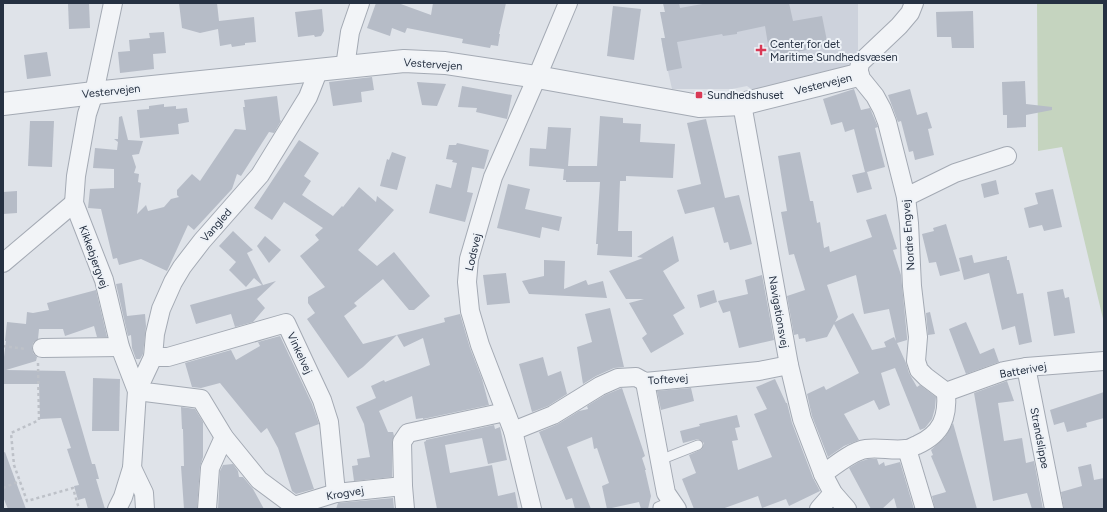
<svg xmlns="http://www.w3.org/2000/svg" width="1107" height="512" font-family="Figtree,sans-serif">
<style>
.built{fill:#cdd2dc}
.green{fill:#c5d4bf}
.building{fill:#b6bcc7;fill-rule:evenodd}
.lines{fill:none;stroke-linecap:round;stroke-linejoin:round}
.service-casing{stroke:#a4aab4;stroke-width:11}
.minor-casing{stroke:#a4aab4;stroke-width:20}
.tertiary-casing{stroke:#a4aab4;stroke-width:24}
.path{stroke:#bdc1c8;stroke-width:2.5;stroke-dasharray:3 3;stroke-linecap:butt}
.service{stroke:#f2f4f7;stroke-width:9}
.minor{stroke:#f2f4f7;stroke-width:18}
.tertiary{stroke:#f2f4f7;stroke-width:22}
.poi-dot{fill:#d93955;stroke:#eef2f7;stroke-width:1.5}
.labels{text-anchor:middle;stroke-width:4;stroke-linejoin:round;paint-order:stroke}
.poi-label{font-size:11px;fill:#263142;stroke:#eef2f7;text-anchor:start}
.street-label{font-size:11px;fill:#263142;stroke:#eef2f7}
</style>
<rect width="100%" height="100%" fill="#dfe3e9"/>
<!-- built -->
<polygon class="built" points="663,3 858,3 858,57 852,61 842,71 755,92 747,86 732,89 672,89 662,44 666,43 666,16"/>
<!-- green -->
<polygon class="green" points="1037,3 1104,3 1104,323 1062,147 1038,151"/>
<!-- building -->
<g class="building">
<polygon points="68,3 89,3 90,28 69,29"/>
<polygon points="179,3 217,3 219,21 254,17 256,42 245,43 245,45 232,47 231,44 220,46 218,29 200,33 182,28"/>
<polygon points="376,3 398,3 431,15 433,3 506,3 499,34 500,34 498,46 491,45 490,48 462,43 463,39 407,28 405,33 392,28 390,36 367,28"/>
<polygon points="663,3 679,3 680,8 708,3 789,3 793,21 822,16 828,46 770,57 765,26 737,32 737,34 723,36 722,34 677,42 682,68 667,71 661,38 665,38 660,12 665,12"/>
<polygon points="613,6 641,9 634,60 607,56"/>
<polygon points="322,9 324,31 321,36 315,37 314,35 298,37 295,12"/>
<polygon points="973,11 974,48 952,48 951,37 937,37 936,12"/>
<polygon points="164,32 166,53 153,54 154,69 120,73 118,52 130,51 129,40 150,38 149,33"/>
<polygon points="47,52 51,76 27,79 24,55"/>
<polygon points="372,77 374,90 361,92 362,102 333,106 329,82"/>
<polygon points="1025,81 1026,104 1052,107 1052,110 1026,115 1026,127 1007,128 1007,115 1003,115 1002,82"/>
<polygon points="417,82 446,84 437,106 422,105"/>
<polygon points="462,86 512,95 507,119 476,112 477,108 458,107"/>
<polygon points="854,89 861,110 870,108 872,113 878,127 875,128 885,167 867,172 872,189 857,193 852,175 865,172 854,129 845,132 842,122 831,125 823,99"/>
<polygon points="910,89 917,115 927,112 932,128 928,129 934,155 915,160 913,151 909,152 901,121 898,122 888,95"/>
<polygon points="277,96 280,120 281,121 274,133 269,132 241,176 237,174 232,189 207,216 194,230 188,225 167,271 141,259 119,265 117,258 113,259 101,209 88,208 90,189 114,188 114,169 93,168 95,148 117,150 118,142 114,139 118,139 119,117 122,116 128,140 143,141 139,154 132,155 136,167 134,173 139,174 138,182 141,183 137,214 146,205 148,211 164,207 171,199 179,197 177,195 177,190 192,174 200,181 235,129 246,130 243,107 245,107 244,100"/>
<polygon points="164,104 164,107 176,106 176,109 187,108 189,122 178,124 179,134 140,138 137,110 149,109 149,106"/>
<polygon points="600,116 623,118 623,123 641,124 640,142 675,144 673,178 626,176 626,181 620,181 618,231 632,231 632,257 597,255 598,244 596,244 600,182 566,182 566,180 563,180 564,169 529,166 530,148 546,149 548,127 571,128 568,166 597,166"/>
<polygon points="706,119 725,198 739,195 752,244 730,250 728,242 724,243 714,207 685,214 677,190 701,184 687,123"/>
<polygon points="30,121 54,121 52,167 28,166"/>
<polygon points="299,140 319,153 304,176 311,181 302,195 333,216 342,206 343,207 359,187 376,202 377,196 394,210 358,250 377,266 394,252 430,296 414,310 409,310 383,279 354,303 357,306 344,316 363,344 445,322 444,318 460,314 470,348 482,379 489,405 423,419 423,418 416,419 412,396 379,411 388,432 393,432 394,436 392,442 392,477 354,481 352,466 358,465 357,459 370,457 364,424 356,407 376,398 371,386 384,380 385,382 430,365 423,338 404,347 397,335 363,367 348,378 307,319 315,313 308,303 308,297 325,287 300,256 319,240 315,235 323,228 284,202 272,220 254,208"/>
<polygon points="457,143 489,150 484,169 472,167 467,192 473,193 465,222 429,213 436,184 451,188 457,163 452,162 453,160 446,159 449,145 456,145"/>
<polygon points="392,152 406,157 397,190 380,186 387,159 389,160"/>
<path d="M800 152 810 201H813L817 223 820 222 824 248 829 246 830 252 872 237 866 220 886 214 897 249 893 250 901 275 907 337V340L897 343 906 363 909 373 917 387 920 385 936 397 935 408 932 419 925 428 920 430 895 368 881 373 890 405 879 410 874 400 844 414 859 440 844 446 828 457 812 416 807 394 824 386 826 390 859 373 834 324 827 337 806 342 805 338 799 339 798 334 794 335 787 296 805 290 794 254 789 255 781 212 787 211 778 156ZM856 275 864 314 889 309 896 341 894 337 884 342 886 347 872 350 853 313 835 322 838 317 827 285Z"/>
<polygon points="996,180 999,194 984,198 981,184"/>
<polygon points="508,184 530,189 525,209 562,217 559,231 542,227 540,238 497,228"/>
<polygon points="1053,189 1062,227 1044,231 1042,225 1029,228 1024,208 1038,204 1035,193"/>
<polygon points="17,191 17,213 3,214 3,192"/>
<polygon points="946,224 960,271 940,276 936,262 929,263 922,234 934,231 933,228"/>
<polygon points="233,231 253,250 247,253 263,285 276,281 257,299 265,308 253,322 235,327 231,314 196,324 190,305 262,285 254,278 246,287 229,270 236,262 219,246"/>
<polygon points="265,236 281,250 269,263 257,246"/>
<polygon points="673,236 679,261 663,271 685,308 673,315 684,334 651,353 642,338 647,334 629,303 644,299 626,299 609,271 643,258 637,257"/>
<polygon points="972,255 974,263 1007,256 1007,260 1009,260 1017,294 1023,293 1032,342 1019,345 1015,326 1002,330 989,273 964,280 959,258"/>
<polygon points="544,260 565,261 564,289 586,280 588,285 603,281 607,298 529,294 522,281 544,276"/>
<polygon points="506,273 510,303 487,305 483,275"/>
<polygon points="762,275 774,340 739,348 730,311 723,313 718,301 748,294 745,280"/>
<polygon points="122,283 127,316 145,314 146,326 143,354 140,359 136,359 132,348 131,335 128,336 116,284"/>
<polygon points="1063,289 1065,298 1069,297 1075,333 1054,336 1047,292"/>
<polygon points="96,290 107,337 97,337 94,326 65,336 63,329 39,329 38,339 33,343 32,348 33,353 37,357 36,361 6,370 65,371 92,464 95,464 99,479 96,479 105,509 88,509 85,498 78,500 74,486 79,485 67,449 71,448 61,418 40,419 39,384 3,384 3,365 6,341 5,341 7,322 26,324 27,312 33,313 49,310 47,303"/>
<polygon points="714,290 717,302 700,308 697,295"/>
<polygon points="610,308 624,367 614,368 596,376 583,384 577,347 592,342 585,314"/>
<polygon points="930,312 935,334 928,335 926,313"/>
<polygon points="966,322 980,354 994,348 999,362 966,374 949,329"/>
<polygon points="280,336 312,404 319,424 295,433 314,489 296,494 292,491 278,448 267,428 261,433 220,383 201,388 192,387 185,363 231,350 236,360 260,346 258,342"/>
<polygon points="543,357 548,376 561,371 567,394 548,406 532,412 519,364"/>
<polygon points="93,378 120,379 119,431 92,431"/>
<polygon points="775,379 786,403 787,403 792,423 813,478 820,491 789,506 786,499 762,508 758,496 722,509 694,509 682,479 696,473 689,455 702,449 704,443 698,439 683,443 680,431 700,426 699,424 737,415 740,427 735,428 738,440 732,441 738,470 772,457 754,414 767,409 756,387"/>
<polygon points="1007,381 1014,401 998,403 1004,441 1022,438 1026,463 1034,461 1043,509 1032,509 1027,493 993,501 974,393"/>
<polygon points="622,388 645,456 642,458 646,470 645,470 651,496 648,509 641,509 639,502 607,509 602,486 609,483 597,448 594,449 592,437 567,447 591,509 575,509 572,498 566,500 539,432 558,424 579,411 588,409 587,406 605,395"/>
<polygon points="691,388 694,401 661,410 657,391"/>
<polygon points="1104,392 1104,418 1086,423 1087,427 1067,432 1064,422 1054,425 1050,410"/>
<polygon points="181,407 195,409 203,422 203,457 200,467 197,509 184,509 181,466 184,466 183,429 182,429"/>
<polygon points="953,423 977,509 935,509 932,496 946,492 931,456 933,455 931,450 945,437"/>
<polygon points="494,425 495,429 500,427 507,460 488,464 482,438 445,445 450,473 492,465 498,496 515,492 518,509 437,509 424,442 426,441 426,440"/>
<polygon points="5,452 16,482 26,509 8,509 3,497 3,453"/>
<polygon points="868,459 877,459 879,465 884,462 885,466 900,462 914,509 897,509 894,498 882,509 871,509 849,468 859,462"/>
<polygon points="233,464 238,471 239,477 243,477 253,489 264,509 218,509 220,471 223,465"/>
<polygon points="1091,464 1094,480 1104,478 1104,509 1064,509 1061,492 1082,486 1078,467"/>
<polygon points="393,498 394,509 336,509 338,503"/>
</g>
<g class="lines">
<defs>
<g id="service">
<polyline points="660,460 698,445"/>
<polyline points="658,509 658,507 672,501"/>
</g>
<g id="minor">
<polyline points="113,3 94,93 87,114 76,176 74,203 104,280 120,347 137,391 132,468 123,497 117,509"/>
<polyline points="914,3 910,13 899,26 860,63 858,75 875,96 882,109 887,122 906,197 909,223 912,286 918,337 916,361 919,370 926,377 946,392"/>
<polyline points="345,67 350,32 360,3"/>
<polyline points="319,69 308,97 260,175 202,241 182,267 173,282 161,309 155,334 153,357 137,391 201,399 224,437 259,480 294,506 336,493 403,486 402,442 408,433 505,412"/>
<polyline points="742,104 789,365 802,419 823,474 833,493 847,509"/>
<polyline points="906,197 955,173 1007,156"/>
<polyline points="3,263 74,203"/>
<polyline points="42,348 120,347"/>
<polyline points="153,357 168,357 286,323 322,400 329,422 336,493"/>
<polyline points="1026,367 1054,509"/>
<polyline points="645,382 666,493 677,509"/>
<polyline points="946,392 1004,371 1026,367 1104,361"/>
<polyline points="513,431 553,415 600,386 618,378 636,377 645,382 759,371 789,365"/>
<polyline points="907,449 925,509"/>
<polyline points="132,468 144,493 145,509"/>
<path d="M823 474C834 466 852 451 866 449 879 447 893 451 906 449 910 449 914 446 917 445 942 434 948 417 946 392"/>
<polyline points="403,486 405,509"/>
<polyline points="207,509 210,468 224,437"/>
<polyline points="532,509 513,431 480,345 470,311 467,282 469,259 493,177 537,77 568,3"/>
<polyline points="819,509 833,493"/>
</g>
<polyline id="tertiary" points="3,104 94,93 404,61 445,63 537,77 699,106 742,104 858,75"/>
</defs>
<!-- service casing -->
<use href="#service" class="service-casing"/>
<!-- minor casing -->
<use href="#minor" class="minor-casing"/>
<!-- tertiary casing -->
<use href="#tertiary" class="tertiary-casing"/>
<!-- path -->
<g class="path">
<polyline points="3,346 26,349"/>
<polyline points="38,363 39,420 11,433 14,465 27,501 73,488 79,509"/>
<polyline points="3,488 20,481"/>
</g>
<!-- service -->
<use href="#service" class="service"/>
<!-- minor -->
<use href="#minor" class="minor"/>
<!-- tertiary -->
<use href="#tertiary" class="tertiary"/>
</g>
<!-- markers -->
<g class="poi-dot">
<path d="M759 44h4v4h4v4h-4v4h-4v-4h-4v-4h4z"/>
<rect x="695" y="91" width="8" height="8" rx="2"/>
</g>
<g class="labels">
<!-- poi labels -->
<g class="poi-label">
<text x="770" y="48">Center for det<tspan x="770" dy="13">Maritime Sundhedsvæsen</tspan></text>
<text x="707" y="99">Sundhedshuset</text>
</g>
<!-- street labels -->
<g class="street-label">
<text transform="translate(433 64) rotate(4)" y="4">Vestervejen</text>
<text transform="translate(823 84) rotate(-14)" y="4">Vestervejen</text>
<text transform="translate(111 91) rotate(-6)" y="4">Vestervejen</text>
<text transform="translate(216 225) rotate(-49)" y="4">Vangled</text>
<text transform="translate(908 235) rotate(-94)" y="4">Nordre Engvej</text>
<text transform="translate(473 252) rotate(-77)" y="4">Lodsvej</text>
<text transform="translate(94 257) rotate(70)" y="4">Kikkebjergvej</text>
<text transform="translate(779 312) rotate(80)" y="4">Navigationsvej</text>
<text transform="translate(300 353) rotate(65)" y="4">Vinkelvej</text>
<text transform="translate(1023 370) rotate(-10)" y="4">Batterivej</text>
<text transform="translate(668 379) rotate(-4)" y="4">Toftevej</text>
<text transform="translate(1040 438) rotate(79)" y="4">Strandslippe</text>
<text transform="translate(345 493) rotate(-10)" y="4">Krogvej</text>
</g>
</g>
<!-- border -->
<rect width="1107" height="512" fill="none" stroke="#263142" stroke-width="8"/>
</svg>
